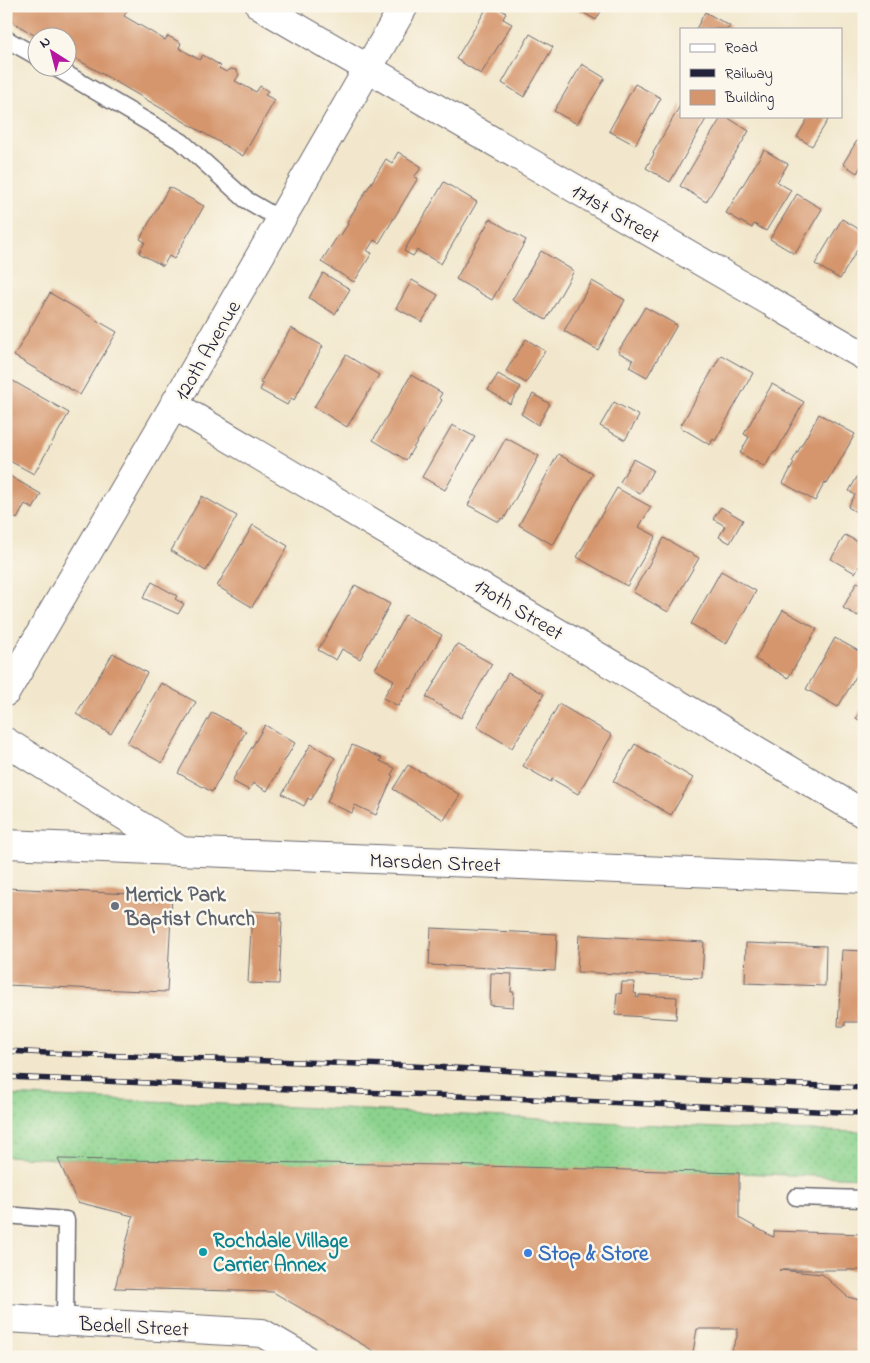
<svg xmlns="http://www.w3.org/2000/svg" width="870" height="1363" font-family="'Indie Flower',sans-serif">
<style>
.grass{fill:url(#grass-dots);stroke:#577a64}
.building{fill:#d5966d}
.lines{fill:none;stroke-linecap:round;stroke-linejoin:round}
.service-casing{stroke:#6b676e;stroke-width:19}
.minor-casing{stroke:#6b676e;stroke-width:30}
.service{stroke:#fff;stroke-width:16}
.minor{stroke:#fff;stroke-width:28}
.rail-casing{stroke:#22223b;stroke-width:5.5}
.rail{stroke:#fbf7ec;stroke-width:4;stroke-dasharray:11;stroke-linecap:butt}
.worship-dot{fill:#6b7280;stroke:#fbf7ec;stroke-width:2}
.culture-dot{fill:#0f9aa8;stroke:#fbf7ec;stroke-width:2}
.shop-dot{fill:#3f7fe0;stroke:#fbf7ec;stroke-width:2}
.labels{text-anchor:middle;stroke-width:5;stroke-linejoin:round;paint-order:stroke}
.street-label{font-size:21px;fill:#22223b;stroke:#fbf7ec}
.worship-label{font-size:21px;font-weight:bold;fill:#5b616d;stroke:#fbf7ec;text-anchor:start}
.culture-label{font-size:21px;font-weight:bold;fill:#0d838f;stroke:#fbf7ec;text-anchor:start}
.shop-label{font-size:21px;font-weight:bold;fill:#366cbe;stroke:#fbf7ec;text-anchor:start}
</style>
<defs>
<pattern id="grass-dots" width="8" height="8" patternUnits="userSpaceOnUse" patternTransform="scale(1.25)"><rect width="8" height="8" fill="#8cd38e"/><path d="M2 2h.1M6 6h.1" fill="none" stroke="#78b57b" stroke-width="1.8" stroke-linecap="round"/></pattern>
</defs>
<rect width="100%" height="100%" fill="#fbf7ec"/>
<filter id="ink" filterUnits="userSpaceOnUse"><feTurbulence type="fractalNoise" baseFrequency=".02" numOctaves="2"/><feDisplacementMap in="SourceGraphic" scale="10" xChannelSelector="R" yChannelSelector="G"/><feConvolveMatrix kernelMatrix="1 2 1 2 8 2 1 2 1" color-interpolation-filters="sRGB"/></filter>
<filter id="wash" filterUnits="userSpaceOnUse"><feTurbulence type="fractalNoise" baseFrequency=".0096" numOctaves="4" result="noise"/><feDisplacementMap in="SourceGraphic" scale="20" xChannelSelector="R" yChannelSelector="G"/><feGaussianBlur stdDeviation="1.12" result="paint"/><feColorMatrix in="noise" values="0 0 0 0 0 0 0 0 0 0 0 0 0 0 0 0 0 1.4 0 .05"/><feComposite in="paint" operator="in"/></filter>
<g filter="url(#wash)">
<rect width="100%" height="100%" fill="#f2e7cc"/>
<!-- grass -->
<polygon class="grass" points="6,1095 366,1110 737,1129 864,1132 864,1178 739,1173 58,1159 6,1156"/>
<g id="blocks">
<!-- building -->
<g class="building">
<polygon points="6,6 122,6 128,9 124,16 165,40 168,36 181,43 179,48 200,60 203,55 221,66 219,68 226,72 231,69 236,70 239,75 235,81 256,92 260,86 268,91 265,95 275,100 243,156 68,54 68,38 39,38 6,18"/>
<polygon points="488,6 496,6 506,13 503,19 512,24 481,74 456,59"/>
<polygon points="572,6 604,6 596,20"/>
<polygon points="771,6 789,6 784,14"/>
<polygon points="705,12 730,26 728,29 696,29"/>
<polygon points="530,34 553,47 524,97 502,83"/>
<polygon points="582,64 605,78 577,124 554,111"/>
<polygon points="635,84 661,98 635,145 609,131"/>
<polygon points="681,104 681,116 700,116 706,119 670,182 646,168 654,154 653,153"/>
<polygon points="722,116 725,116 749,131 706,202 680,186"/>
<polygon points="809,116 821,116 828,120 812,146 797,137"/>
<polygon points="858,139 864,142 864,161 857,173 843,164"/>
<polygon points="764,150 788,164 777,182 791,190 766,231 754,224 752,228 726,213"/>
<polygon points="398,152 422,167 414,177 418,178 379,243 374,240 367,251 372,253 354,282 321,262 339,234 341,235 348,224 347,222 386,159 392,163"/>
<polygon points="444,182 477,202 441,264 417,250 413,256 404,251"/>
<polygon points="169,187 204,206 174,259 169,256 163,266 139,253 145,242 140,239"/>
<polygon points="797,194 822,209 795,254 770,239"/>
<polygon points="490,219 526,240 492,300 456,279"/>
<polygon points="842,219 864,232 864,238 840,279 815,264"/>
<polygon points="541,251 574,271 546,320 512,300"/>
<polygon points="323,273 350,289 335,314 309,298"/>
<polygon points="412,280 438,295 422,322 396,308"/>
<polygon points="592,281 625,300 598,350 564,331"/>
<polygon points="50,293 117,332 80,395 14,356"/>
<polygon points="645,307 677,325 647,377 629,367 633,360 618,352"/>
<polygon points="291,328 323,346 294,400 291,398 287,405 260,390 263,384 260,383"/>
<polygon points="526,339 545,351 526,383 506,371"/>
<polygon points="346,355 379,375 347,427 314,407"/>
<polygon points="721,355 753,373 715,441 713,439 710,445 680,427"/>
<polygon points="498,374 521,387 510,404 488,390"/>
<polygon points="411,375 442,393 439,398 442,400 406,460 373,440"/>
<polygon points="6,377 69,413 34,474 6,459"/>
<polygon points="772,384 804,402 776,452 774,451 765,467 740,453 749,437 744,434"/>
<polygon points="533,394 550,404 538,425 521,414"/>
<polygon points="614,402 639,416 625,440 600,426"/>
<polygon points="819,414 855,434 827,484 825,482 815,501 783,483 794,463 792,462"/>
<polygon points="452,425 475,437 445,490 422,477"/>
<polygon points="506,438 539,456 504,519 502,518 499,522 468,505"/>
<polygon points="558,454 593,474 553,545 519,525"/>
<polygon points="633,459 653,470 640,494 620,482"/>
<polygon points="864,465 864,517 848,507 855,495 849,491"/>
<polygon points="6,474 41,494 33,509 25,504 17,519 6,512"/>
<polygon points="617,488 651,507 639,527 656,536 627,586 577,557"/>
<polygon points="202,496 237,516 206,571 171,551"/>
<polygon points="721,507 743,520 730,543 719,537 725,526 713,519"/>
<polygon points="253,525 288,546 252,607 217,586"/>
<polygon points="845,535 864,545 864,558 855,573 831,559"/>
<polygon points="664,538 699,558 668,612 633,592"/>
<polygon points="721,571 756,591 726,644 691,624"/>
<polygon points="152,582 177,596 175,599 184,604 178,614 143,598"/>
<polygon points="857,582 864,585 864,606 858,616 843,608"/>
<polygon points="355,585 390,604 360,659 342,649 336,660 318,650"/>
<polygon points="783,610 817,629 788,678 755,659"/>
<polygon points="405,615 442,635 411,689 409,688 398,706 383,698 394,680 375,669"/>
<polygon points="835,638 864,654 864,663 838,707 806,689"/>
<polygon points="457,644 492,664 461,718 426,697"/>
<polygon points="113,653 147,673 111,734 76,714"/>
<polygon points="508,673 544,694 512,748 477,727"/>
<polygon points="161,683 196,702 162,763 127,743"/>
<polygon points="559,704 612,735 578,794 552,779 551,782 523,766"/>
<polygon points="864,704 864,723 856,718"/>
<polygon points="212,712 246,731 212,792 178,773"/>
<polygon points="265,725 295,743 267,791 253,783 249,790 232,781"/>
<polygon points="311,744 335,758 311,800 308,798 304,806 282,794"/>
<polygon points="635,744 693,778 671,815 613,781"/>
<polygon points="352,745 382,758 380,761 395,768 391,775 393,776 376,815 355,805 352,813 327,802"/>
<polygon points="408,765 420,772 421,771 460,795 444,820 393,789"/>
<polygon points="6,888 172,896 167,992 6,985"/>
<polygon points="252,911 281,913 281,922 282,922 279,984 248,983"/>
<polygon points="431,928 557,934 555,971 429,965"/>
<polygon points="579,935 704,942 702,978 577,972"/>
<polygon points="746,943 826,946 825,986 745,983"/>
<polygon points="842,950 864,951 864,1013 859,1013 859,1022 845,1022 845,1026 838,1026"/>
<polygon points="491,973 512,974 511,992 514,992 513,1007 490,1005"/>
<polygon points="622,982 635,982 634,993 637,994 636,997 639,998 639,995 677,997 676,1019 615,1015 617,993 621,994"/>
<polygon points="58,1159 444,1165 739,1173 739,1218 771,1236 774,1237 774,1231 864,1234 864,1270 779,1270 822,1274 848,1297 864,1301 864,1357 729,1357 737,1337 737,1329 697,1329 693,1352 709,1357 384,1357 273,1292 115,1288 133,1216 77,1202"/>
</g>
</g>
</g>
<g filter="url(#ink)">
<use href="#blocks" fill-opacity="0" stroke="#6b676e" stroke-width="1"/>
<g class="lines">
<defs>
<g id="service">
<polyline points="6,39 38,57"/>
<polyline points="56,68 182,142 245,199 281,220"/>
<polyline points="796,1197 864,1199"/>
<polyline points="6,1215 66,1220 65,1322"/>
</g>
<g id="minor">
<polyline points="260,6 864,356"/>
<polyline points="174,405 864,814"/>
<polyline points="6,692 174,405 404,6"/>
<polyline points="6,742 181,851"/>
<polyline points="6,844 864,879"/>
<polyline points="6,1318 262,1333 303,1357"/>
</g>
</defs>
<!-- service casing -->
<use href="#service" class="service-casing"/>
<!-- minor casing -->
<use href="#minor" class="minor-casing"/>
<!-- service -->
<use href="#service" class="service"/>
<!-- minor -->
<use href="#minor" class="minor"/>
<defs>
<g id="rail">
<polyline points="6,1051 68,1054 390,1065 864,1088"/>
<polyline points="6,1077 864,1113"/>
</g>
</defs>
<!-- rail casing -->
<use href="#rail" class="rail-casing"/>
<!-- rail -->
<use href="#rail" class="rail"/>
</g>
</g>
<!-- markers -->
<circle class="worship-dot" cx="115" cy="906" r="5"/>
<circle class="culture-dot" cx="203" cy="1252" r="5"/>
<circle class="shop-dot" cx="528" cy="1253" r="5"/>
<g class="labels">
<!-- street labels -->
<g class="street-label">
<text transform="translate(616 213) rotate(30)" y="7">171st Street</text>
<text transform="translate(207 350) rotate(-60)" y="7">120th Avenue</text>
<text transform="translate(519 609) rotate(31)" y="7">170th Street</text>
<text transform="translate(435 862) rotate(2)" y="7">Marsden Street</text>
<text transform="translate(134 1326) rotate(3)" y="7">Bedell Street</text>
</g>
<!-- worship labels -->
<g class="worship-label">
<text x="125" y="901">Merrick Park<tspan x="125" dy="24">Baptist Church</tspan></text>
</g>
<!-- culture labels -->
<g class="culture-label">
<text x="213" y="1247">Rochdale Village<tspan x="213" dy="24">Carrier Annex</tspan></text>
</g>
<!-- shop labels -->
<g class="shop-label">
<text x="538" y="1260">Stop &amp; Store</text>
</g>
</g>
<!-- margin -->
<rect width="870" height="1363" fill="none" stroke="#fbf7ec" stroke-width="25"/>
<!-- legend -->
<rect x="680" y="28" width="162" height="90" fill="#fbf7ec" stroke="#a4a2a5"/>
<rect x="690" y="44" width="25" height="8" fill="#ffffff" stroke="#a4a2a5"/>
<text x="725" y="52" font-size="15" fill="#22223b">Road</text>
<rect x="690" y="69" width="25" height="8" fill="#22223b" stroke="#a4a2a5"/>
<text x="725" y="78" font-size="15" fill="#22223b">Railway</text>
<rect x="690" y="90" width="25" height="15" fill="#d5966d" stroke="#a4a2a5"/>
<text x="725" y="102" font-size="15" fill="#22223b">Building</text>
<!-- north arrow -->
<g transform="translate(52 52) rotate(324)"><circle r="24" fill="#fbf7ec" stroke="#a4a2a5"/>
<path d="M0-4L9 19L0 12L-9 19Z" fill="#b5179e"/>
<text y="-8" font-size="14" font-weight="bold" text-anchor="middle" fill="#22223b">N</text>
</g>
</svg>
